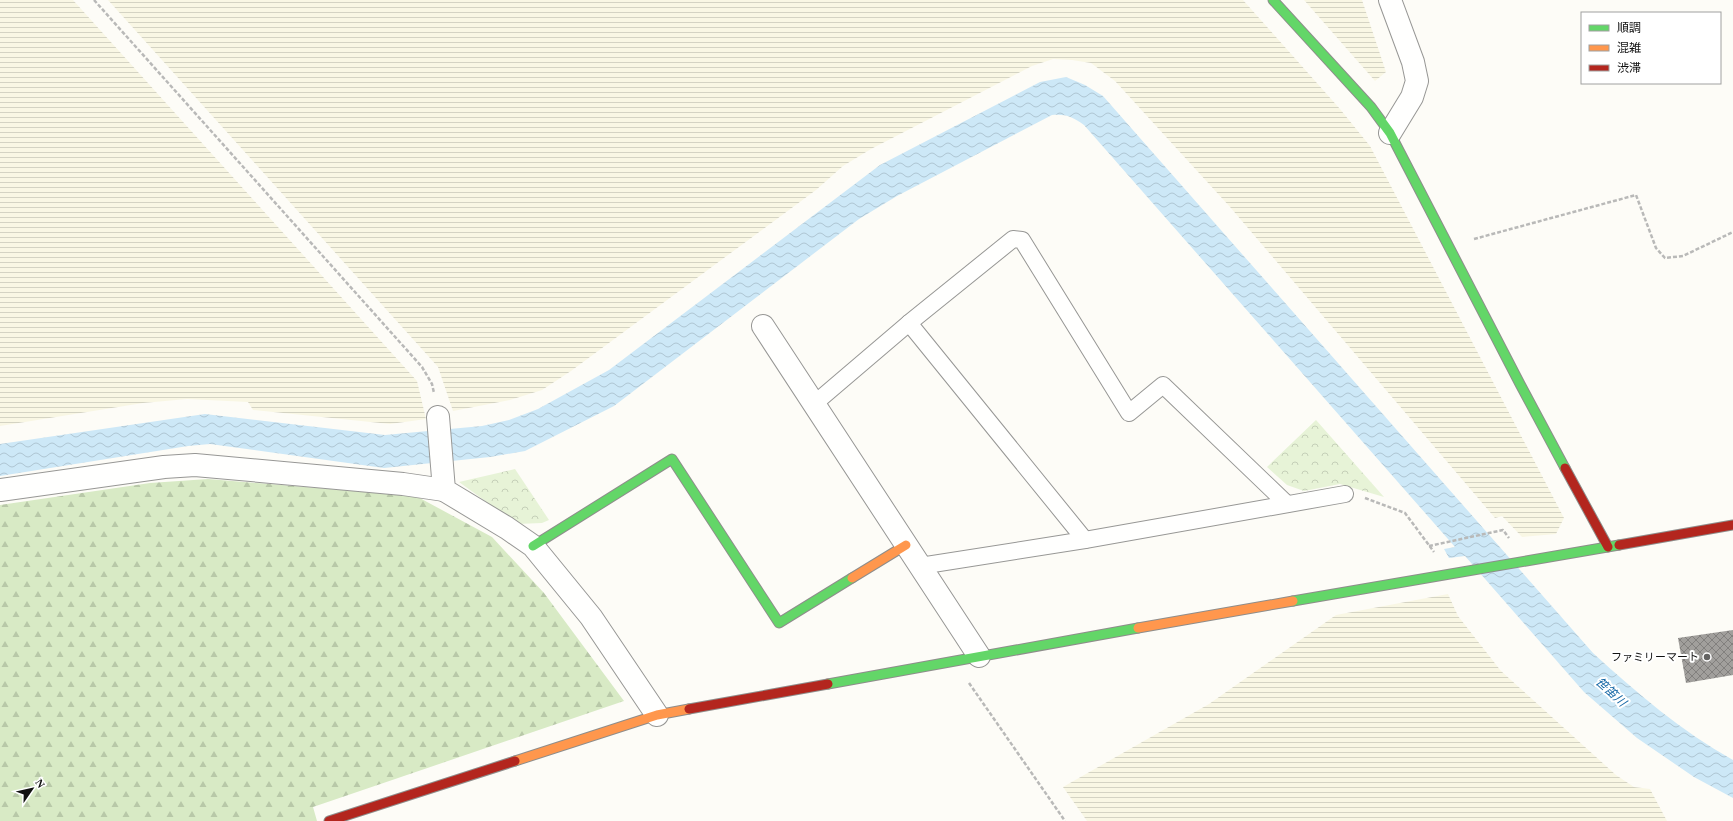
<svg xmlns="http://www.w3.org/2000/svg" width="1733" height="821" font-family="'Times New Roman','Noto Sans JP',serif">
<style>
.farmland{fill:url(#farmland-rules)}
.forest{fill:url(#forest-firs)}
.park{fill:url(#park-crowns)}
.water{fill:url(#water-waves)}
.building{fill:url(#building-cross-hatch)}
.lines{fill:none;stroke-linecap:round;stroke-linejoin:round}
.lane-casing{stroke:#979795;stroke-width:18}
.street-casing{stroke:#979795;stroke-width:24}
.fast-casing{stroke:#8e8d8b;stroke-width:11}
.slow-casing{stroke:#8e8d8b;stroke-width:11}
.jam-casing{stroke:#8e8d8b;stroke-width:11}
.path{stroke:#b9b9b8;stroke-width:2.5;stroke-dasharray:4 2;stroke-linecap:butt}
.lane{stroke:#fffffe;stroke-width:16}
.street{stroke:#fffffe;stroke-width:22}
.fast{stroke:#63d668;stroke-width:9}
.slow{stroke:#ff974d;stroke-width:9}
.jam{stroke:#b3261e;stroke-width:9}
.poi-dot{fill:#646362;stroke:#fff;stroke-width:1.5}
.labels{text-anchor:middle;stroke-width:4;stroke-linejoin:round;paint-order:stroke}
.poi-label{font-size:11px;fill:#111;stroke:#fff;text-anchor:end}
.water-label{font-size:12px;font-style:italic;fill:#1768a6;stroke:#fff}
</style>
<defs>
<pattern id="farmland-rules" width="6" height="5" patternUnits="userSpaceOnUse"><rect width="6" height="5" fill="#f9f7e4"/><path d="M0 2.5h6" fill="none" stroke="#d4d3c3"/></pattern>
<pattern id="forest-firs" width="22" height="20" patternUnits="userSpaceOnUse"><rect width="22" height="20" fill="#d8eac5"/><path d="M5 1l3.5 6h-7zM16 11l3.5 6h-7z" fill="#b8c8a8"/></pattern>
<pattern id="park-crowns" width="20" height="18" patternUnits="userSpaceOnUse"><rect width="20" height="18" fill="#e7f3d7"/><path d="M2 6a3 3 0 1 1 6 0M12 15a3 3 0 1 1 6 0" fill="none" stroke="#c5cfb8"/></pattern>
<pattern id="water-waves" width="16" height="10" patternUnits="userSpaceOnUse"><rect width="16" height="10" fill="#cde8f7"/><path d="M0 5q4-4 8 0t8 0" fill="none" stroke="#afc6d3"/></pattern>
<pattern id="building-cross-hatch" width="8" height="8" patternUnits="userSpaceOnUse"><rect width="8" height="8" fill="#a19f9c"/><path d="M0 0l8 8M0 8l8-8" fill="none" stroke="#82807e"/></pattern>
</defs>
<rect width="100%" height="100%" fill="#fdfcf7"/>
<!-- farmland -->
<g class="farmland">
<polygon points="0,0 73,0 417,381 426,419 390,424 253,410 248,402 187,399 143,403 0,426"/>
<polygon points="108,0 1243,0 1340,109 1370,146 1564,518 1556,534 1522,537 1502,516 1495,518 1230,207 1115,81 1091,63 1072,60 1053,59 1032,66 871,149 843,166 816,190 571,371 542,390 510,400 453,411 438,367"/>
<polygon points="1304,0 1362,0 1386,72 1375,81"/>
<polygon points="1448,594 1458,616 1501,671 1616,775 1634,787 1650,789 1667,821 1087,821 1063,787 1209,704 1336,615"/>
</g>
<!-- forest -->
<polygon class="forest" points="208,479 416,496 492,537 544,593 624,701 313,807 317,821 0,821 0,505 150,483"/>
<!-- park -->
<g class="park">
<polygon points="1316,420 1384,497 1340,484 1304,491 1287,485 1267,467"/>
<polygon points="515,469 549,520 542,523 517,524 459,482"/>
</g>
<!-- water -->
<path class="water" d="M1066 77 1085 85 1103 96 1593 653C1637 693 1681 731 1733 760V798L1694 777 1637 738 1584 692 1465 556 1449 558 1444 549 1455 547 1084 125C1073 117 1066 114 1052 115L897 196 859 219 614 406 525 451 490 457 384 468 210 444 188 446 0 476V444L205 414 385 435 482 426 509 420 538 409 609 370 880 165 1040 82Z"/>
<!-- building -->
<polygon class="building" points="1733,630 1733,675 1686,683 1678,638"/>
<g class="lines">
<defs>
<g id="lane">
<polyline points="909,323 1085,540"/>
<polyline points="814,404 909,323 1013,239 1022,240 1129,413 1163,385 1287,504"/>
<polyline points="920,566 1085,540 1345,494"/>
</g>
<g id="street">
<polyline points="1390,0 1413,62 1417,81 1412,97 1390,133"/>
<polyline points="763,326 979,656"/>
<polyline points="438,417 444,490 507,528 533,546 591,617 657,715"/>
<polyline points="0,490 164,467 195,465 403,484 444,490"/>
</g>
<g id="fast">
<polyline points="1273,0 1371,107 1390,133 1520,384 1565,468"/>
<polyline points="533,546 672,459 779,623 852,578"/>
<polyline points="1293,601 1619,545"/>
<polyline points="828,684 1138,628"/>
</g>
<g id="slow">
<polyline points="852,578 906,545"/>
<polyline points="1138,628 1293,601"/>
<polyline points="515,761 657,715 689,709"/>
</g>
<g id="jam">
<polyline points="1565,468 1608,547"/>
<polyline points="1619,545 1733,525"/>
<polyline points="689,709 828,684"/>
<polyline points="329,821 515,761"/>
</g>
</defs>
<!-- lane casing -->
<use href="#lane" class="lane-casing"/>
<!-- street casing -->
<use href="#street" class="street-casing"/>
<!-- fast casing -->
<use href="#fast" class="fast-casing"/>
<!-- slow casing -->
<use href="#slow" class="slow-casing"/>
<!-- jam casing -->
<use href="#jam" class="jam-casing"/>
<!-- path -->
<g class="path">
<polyline points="94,0 422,367 432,384 434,393"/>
<polyline points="1474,239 1636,195 1656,248 1665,258 1683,256 1733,232"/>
<polyline points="1365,498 1405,513 1434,552"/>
<polyline points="1429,546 1503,530 1509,538"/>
<polyline points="969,683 1065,821"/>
</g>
<!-- lane -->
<use href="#lane" class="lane"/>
<!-- street -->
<use href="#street" class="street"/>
<!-- fast -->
<use href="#fast" class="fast"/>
<!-- slow -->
<use href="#slow" class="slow"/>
<!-- jam -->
<use href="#jam" class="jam"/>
</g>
<!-- markers -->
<circle class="poi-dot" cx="1707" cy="657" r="4"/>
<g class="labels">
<!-- poi labels -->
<g class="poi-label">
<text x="1699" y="661">ファミリーマート</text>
</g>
<!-- water labels -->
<g class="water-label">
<text transform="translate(1611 692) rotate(43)" y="4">笹笛川</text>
</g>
</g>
<!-- legend -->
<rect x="1581" y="12" width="140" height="72" fill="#ffffff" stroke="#a0a0a0"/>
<rect x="1589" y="25" width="20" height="6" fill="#63d668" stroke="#a0a0a0"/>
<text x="1617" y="32" font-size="12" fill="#111111">順調</text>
<rect x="1589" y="45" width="20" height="6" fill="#ff974d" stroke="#a0a0a0"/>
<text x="1617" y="52" font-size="12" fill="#111111">混雑</text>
<rect x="1589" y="65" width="20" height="6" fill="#b3261e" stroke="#a0a0a0"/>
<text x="1617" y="72" font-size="12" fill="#111111">渋滞</text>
<!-- north arrow -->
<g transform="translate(32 789) rotate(56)" stroke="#ffffff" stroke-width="3" paint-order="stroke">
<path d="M0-3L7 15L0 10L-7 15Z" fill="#111111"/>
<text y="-6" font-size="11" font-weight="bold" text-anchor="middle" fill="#111111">N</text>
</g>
</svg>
